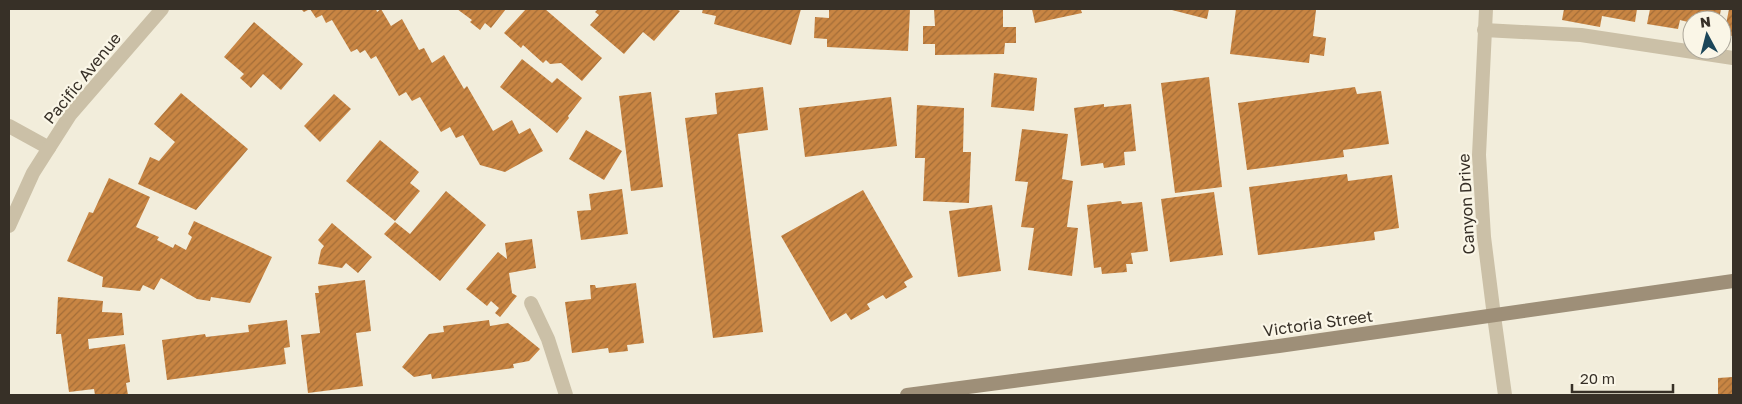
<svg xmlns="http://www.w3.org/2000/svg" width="1742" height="404" font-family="'Golos Text',sans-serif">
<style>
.building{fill:url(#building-hatch)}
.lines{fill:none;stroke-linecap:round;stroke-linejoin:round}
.service{stroke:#cbc0a7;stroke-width:14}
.minor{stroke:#cbc0a7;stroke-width:14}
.tertiary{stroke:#cbc0a7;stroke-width:14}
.secondary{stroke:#9e8f78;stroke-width:14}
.labels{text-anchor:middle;stroke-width:4.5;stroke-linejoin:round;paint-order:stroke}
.street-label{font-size:16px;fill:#373027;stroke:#faf6e7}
</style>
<defs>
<pattern id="building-hatch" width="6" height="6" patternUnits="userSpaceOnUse" patternTransform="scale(1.25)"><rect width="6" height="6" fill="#c88543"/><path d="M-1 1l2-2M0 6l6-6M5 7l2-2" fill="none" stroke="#a36d38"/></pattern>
</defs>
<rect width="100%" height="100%" fill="#f2eddb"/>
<!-- building -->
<g class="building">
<polygon points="301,9 376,9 377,12 381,9 391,26 402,19 419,50 424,48 432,63 444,55 464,89 467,86 493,131 512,120 519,134 530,128 543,151 505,172 480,165 463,135 456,138 450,127 441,132 420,97 412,101 406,92 399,96 376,56 371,59 365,50 360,53 357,49 351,52 332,20 326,23 322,15 316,18 310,9 304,12"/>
<polygon points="457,9 506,9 491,28 485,23 480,30 470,22 472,20"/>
<polygon points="526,9 545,9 602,58 582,81 561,63 550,64 546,60 543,63 523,45 521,48 504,33"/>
<polygon points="598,9 676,9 680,11 654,41 643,32 624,54 590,25 599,15 595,12"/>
<polygon points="703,9 801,9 791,45 714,24 716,16 702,13"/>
<polygon points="829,9 910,9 908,51 827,47 827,39 814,38 815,17 829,18"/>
<polygon points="934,9 1003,9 1003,27 1016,27 1016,43 1005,43 1004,54 935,55 935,44 923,44 923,26 935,26"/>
<polygon points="1032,9 1085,9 1085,10 1081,10 1082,13 1035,23"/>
<polygon points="1168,9 1209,9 1207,19"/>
<polygon points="1236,9 1304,9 1316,10 1313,36 1326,38 1324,56 1310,54 1309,63 1230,54"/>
<polygon points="1564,9 1637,9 1635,22 1602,16 1600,27 1562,20"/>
<polygon points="1650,9 1721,9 1719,20 1692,20 1692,23 1680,20 1678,29 1647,24"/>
<polygon points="1729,9 1733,9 1733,36 1724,35"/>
<polygon points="254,22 303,64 281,90 263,74 251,88 240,78 244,74 224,57"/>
<polygon points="522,59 552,83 557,78 582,98 568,116 569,118 557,133 500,87"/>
<polygon points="994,73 1037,78 1034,111 991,107"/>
<polygon points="1209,77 1222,187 1175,193 1161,83"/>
<polygon points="763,87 768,130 738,134 763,332 713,338 685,118 717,114 715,93"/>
<polygon points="1355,87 1357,94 1381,91 1389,144 1343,150 1344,157 1247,170 1238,103"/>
<polygon points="651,92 663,187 631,191 619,96"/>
<polygon points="181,93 248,149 196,210 138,184 150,157 159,161 175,142 154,124"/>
<polygon points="334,94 351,109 320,142 304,126"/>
<polygon points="891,97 897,146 805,157 799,108"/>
<polygon points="1104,104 1104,107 1131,104 1136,151 1124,152 1125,165 1104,168 1103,163 1081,166 1074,108"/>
<polygon points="917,105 964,108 963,152 971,152 969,203 923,201 925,158 915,158"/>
<polygon points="1022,129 1068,134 1062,179 1073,181 1067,227 1078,228 1072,276 1028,270 1034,228 1021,227 1028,182 1015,181"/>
<polygon points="586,130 622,151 604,180 569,159"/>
<polygon points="380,140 419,172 410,183 420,191 395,221 346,181"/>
<polygon points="1347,174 1348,181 1392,175 1399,228 1374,232 1375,240 1258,255 1249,187"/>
<polygon points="109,178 150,197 136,227 159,237 157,240 173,248 175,244 186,250 192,237 188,234 194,221 272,257 250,303 211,297 210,301 197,299 161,278 154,290 143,285 140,291 102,287 103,277 67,261 89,212 93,213"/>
<polygon points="622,189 628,234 581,240 577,211 591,210 589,194"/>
<polygon points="863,190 913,277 904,282 907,287 886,299 883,295 867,304 870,309 851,320 846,313 831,322 781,236"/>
<polygon points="446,191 486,225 440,281 384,234 395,222 410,234"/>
<polygon points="1214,192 1223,255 1170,262 1161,199"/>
<polygon points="1121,201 1122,204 1142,202 1148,251 1131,253 1133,264 1126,264 1127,272 1102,274 1101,267 1094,268 1087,205"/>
<polygon points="992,205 1001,271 958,277 949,211"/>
<polygon points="332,223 372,257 358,273 346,263 342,268 318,264 321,250 324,246 318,240"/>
<polygon points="532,239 536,268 509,273 512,293 517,296 500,317 495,313 499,308 491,301 487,306 466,289 498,252 507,259 505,243"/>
<polygon points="365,280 371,331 356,333 363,386 308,393 301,335 320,333 315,293 319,293 318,286"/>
<polygon points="636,283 644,343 627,345 628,351 609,353 608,348 572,353 565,302 591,299 590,285 595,285 596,288"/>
<polygon points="58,297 103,301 102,312 122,313 124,335 88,339 89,349 125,344 130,382 126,383 128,395 95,395 94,389 69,392 61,334 56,334"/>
<polygon points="287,320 290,347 284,348 286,364 167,380 162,340 205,334 206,337 249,332 248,325"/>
<polygon points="489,320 490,326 508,323 540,349 529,361 513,364 514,368 432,379 431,374 414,377 402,367 429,334 444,332 443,326"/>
<polygon points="1733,377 1733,395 1718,395 1718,378"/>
</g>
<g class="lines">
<!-- service -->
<g class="service">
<polyline points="1484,30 1581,35 1733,58"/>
<polyline points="9,126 49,148"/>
<polyline points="531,303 548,339 566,395"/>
</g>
<!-- minor -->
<g class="minor">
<polyline points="9,226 33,173 70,115 162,9"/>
<polyline points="1494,316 1505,395"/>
</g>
<!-- tertiary -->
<polyline class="tertiary" points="1486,9 1479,155 1484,237 1494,316"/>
<!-- secondary -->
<polyline class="secondary" points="907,395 1279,346 1733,281"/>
</g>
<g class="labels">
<!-- street labels -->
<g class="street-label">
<text transform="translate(82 78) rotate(-51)" y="6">Pacific Avenue</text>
<text transform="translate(1466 204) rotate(-93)" y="6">Canyon Drive</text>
<text transform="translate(1318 323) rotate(-8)" y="6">Victoria Street</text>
</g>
</g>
<!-- border -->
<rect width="1742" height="404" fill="none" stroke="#373027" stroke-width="20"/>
<!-- north arrow -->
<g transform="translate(1707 35) rotate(353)"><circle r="24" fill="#faf6e7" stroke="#aca79a"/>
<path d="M0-4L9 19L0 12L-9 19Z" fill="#1c4659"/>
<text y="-8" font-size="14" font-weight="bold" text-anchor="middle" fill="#373027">N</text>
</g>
<!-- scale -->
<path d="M1572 384v8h101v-8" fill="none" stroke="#373027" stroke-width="2.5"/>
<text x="1580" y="384" font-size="15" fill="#373027" stroke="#faf6e7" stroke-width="4" paint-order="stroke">20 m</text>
</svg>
